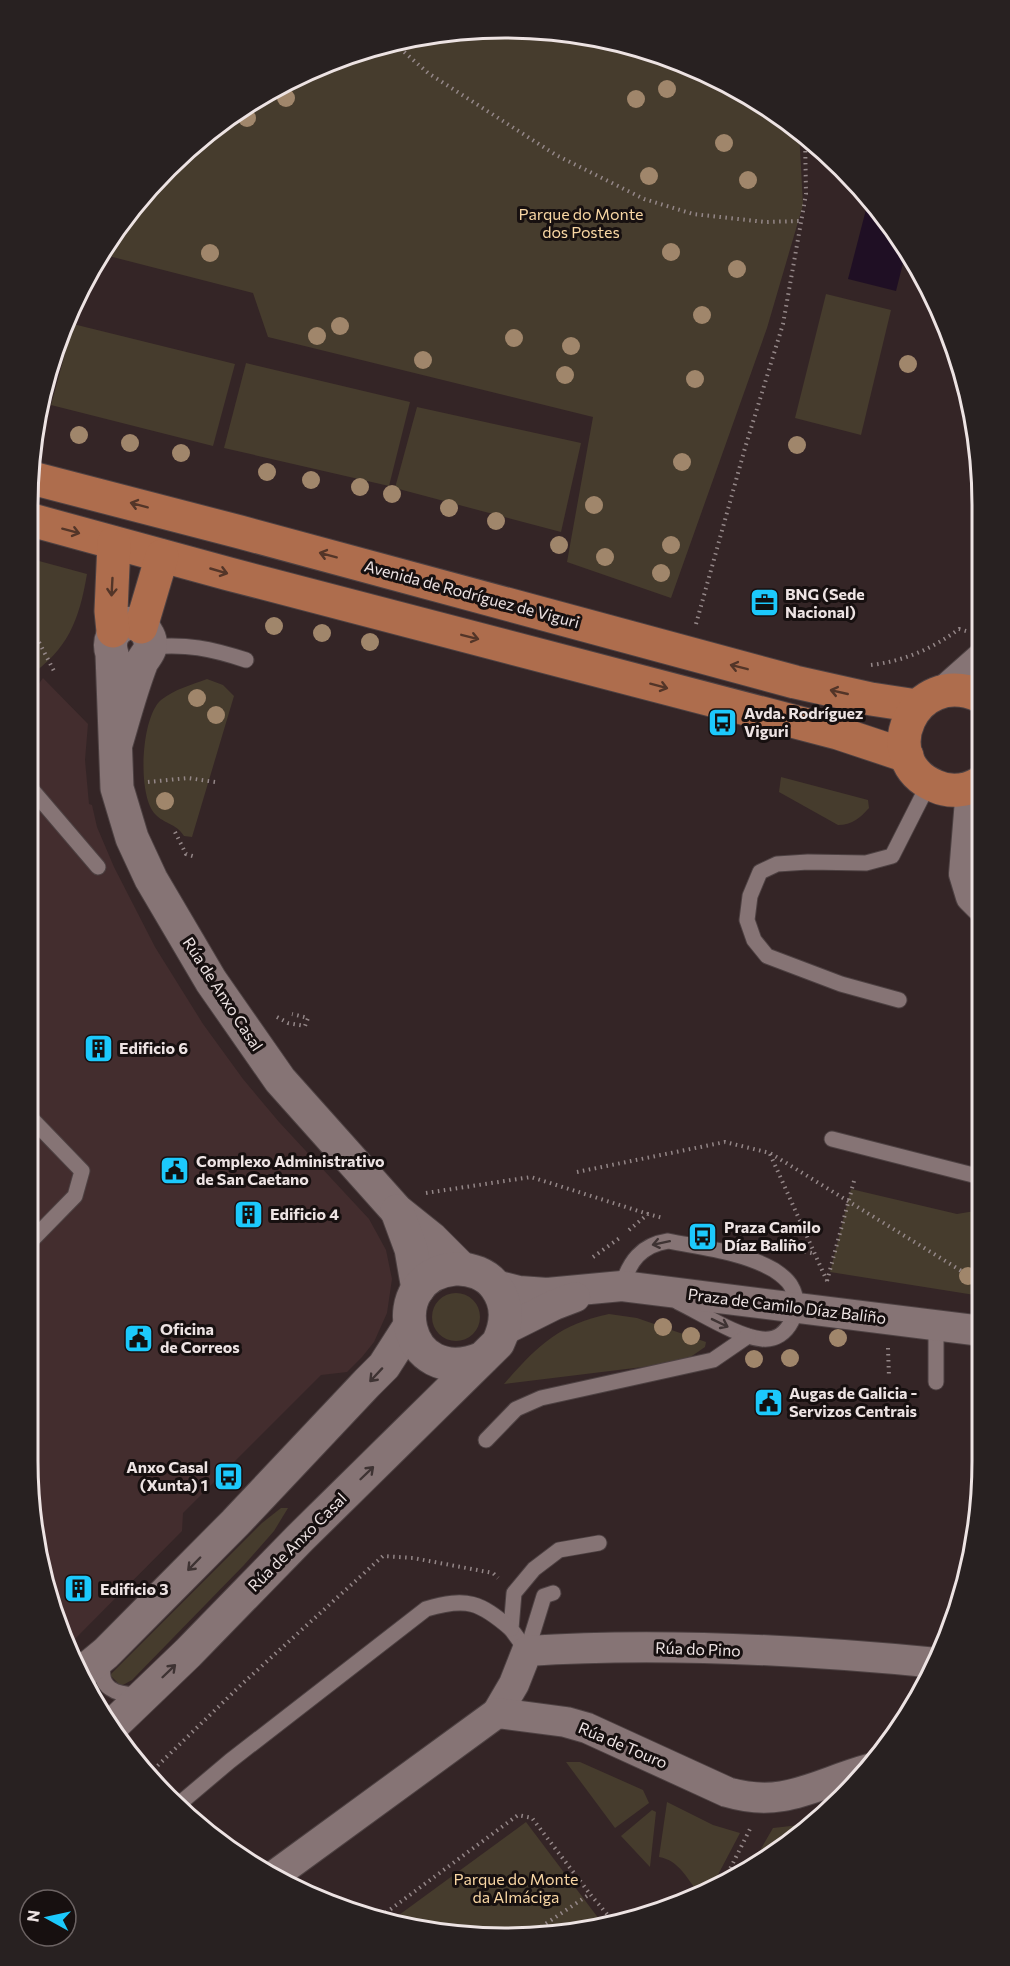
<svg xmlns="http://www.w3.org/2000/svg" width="1010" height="1966" font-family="Commissioner,sans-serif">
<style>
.built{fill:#432d2e}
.green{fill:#463c2d}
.water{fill:#1f0f24}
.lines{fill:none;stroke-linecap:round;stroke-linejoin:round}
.service-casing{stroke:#4d4142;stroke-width:17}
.minor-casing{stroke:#4d4142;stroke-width:32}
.tertiary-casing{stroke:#4d4142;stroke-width:35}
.primary-casing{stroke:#4d4142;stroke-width:35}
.path{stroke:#948788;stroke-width:4;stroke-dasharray:1.5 4.5;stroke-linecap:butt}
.service{stroke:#867475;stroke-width:15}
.minor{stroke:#867475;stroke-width:30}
.tertiary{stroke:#867475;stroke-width:33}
.primary{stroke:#ae6d4d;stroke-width:33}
.tree{fill:#a0866b}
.oneway{stroke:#533528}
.oneway2{stroke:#3e3333}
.labels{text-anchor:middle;stroke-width:6;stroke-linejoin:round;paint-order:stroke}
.park-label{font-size:16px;fill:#f8d6a3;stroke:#171010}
.street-label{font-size:16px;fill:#ede3e3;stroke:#171010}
.poi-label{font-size:16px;font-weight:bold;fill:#ede3e3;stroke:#171010;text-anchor:start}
.rim{fill:none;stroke:#ede3e3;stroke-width:3}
</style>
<rect width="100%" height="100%" fill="#342526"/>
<!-- built -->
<polygon class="built" points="43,678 88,724 85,760 89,804 92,805 97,827 114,867 155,947 203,1024 243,1079 279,1122 369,1219 386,1250 392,1279 387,1313 374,1342 362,1357 347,1372 321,1375 183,1513 182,1531 69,1645 52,1615 27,1461 28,689 38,685"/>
<!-- green -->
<g class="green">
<polygon points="537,28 629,43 717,76 799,131 803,205 767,328 671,598 567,562 593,417 268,337 253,293 101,254 126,214 190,145 266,91 352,52 443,31"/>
<polygon points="826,294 891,310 861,435 795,418"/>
<polygon points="73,324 235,364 213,446 51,405"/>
<polygon points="246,363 410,402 389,486 224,448"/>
<polygon points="417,407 581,443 561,532 395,488"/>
<path d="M28 558 87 574C79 621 68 649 28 677Z"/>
<path d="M207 679 223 685 234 696 192 837 184 836C176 823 164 824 155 814 137 795 141 717 161 700 175 689 191 685 207 679Z"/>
<path d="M781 777 868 800 869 808C860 818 852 825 838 825L779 792Z"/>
<polygon points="851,1189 957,1214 981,1210 981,1296 830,1272"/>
<circle cx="456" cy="1317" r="24"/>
<path d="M609 1314 637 1318 706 1342 705 1347 689 1358 659 1365 504 1384C536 1347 559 1324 609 1314Z"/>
<polygon points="281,1508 288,1508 274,1531 244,1565 132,1680 121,1686 110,1675 262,1523"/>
<polygon points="566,1762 580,1762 643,1790 649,1803 615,1828"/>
<path d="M667 1802 713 1825 740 1833 711 1888 700 1895C688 1880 679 1860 659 1857Z"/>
<polygon points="652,1810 656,1812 650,1867 621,1836"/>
<polygon points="821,1819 820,1820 754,1861 773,1828 800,1825"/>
<polygon points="526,1822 602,1923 537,1938 388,1923"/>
</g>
<!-- water -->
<polygon class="water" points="869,198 884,214 906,251 896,291 848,279"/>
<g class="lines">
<defs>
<g id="service">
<path d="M150 647C188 644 209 648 246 660"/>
<polyline points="28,785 98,867"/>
<polyline points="899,1000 841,984 767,956 754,940 747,920 750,896 760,872 777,864 808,862 866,863 892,856 929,783"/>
<polyline points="832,1139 981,1177"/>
<polyline points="27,1242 30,1242 75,1196 82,1171 27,1114"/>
<path d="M622 1286C629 1262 641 1245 668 1241 703 1248 743 1252 774 1270 780 1274 788 1280 791 1286 804 1307 789 1342 762 1339 738 1337 701 1313 678 1302"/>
<polyline points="936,1325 936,1382"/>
<polyline points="486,1440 516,1409 541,1398 713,1360 748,1336"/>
<polyline points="527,1651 511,1629 514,1593 534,1569 559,1550 599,1543"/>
<polyline points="527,1651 544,1596 553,1593"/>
<path d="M105 1659C95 1689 117 1696 142 1694"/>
<path d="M185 1799 230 1761 426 1609C467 1597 480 1602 511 1629"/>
</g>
<g id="minor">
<polyline points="945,690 980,659"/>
<polyline points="971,788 964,874 971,897 980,906"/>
<polyline points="495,1285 519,1291 547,1293 622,1286 982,1331"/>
<polyline points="504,1330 554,1305 575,1297"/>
<path d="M497 1713 514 1684 527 1651C661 1642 804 1650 937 1663"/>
<path d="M275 1875 497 1713 566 1722 587 1728 727 1792C784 1809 815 1784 869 1769"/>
</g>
<g id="tertiary">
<path d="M116 744C124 717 131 690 141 664 143 658 148 655 150 648 151 644 150 639 148 635 137 611 103 627 112 654L117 788 132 838 151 879 211 981 280 1080 397 1211 432 1239 461 1268"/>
<polyline points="397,1211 411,1249 418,1289"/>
<polyline points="83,1672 106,1653 235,1523 367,1383 384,1366 409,1327"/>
<path d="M112 1726 188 1653 300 1538 498 1343C507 1324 509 1305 496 1287 487 1274 470 1268 455 1269 381 1275 402 1392 483 1358"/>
</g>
<g id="primary">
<polyline points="28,477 240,532 795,682 871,699 917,706"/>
<polyline points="28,519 229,574 838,733 907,756"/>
<polyline points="141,627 162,556"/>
<polyline points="113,631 111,611 114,543"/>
<path d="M980 696C913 666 873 760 935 786 950 793 966 791 980 783"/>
</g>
</defs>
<!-- service casing -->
<use href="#service" class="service-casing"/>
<!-- minor casing -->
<use href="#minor" class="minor-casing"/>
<!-- tertiary casing -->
<use href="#tertiary" class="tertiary-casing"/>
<!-- primary casing -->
<use href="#primary" class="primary-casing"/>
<!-- path -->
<g class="path">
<polyline points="401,41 402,50 428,73 556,155 644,199 693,214 765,222 800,221"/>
<polyline points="28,621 54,671"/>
<polyline points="696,624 745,448 783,324 806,194 805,135"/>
<path d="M871 665C904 661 932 649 959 629L966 631"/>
<polyline points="148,782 188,778 215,782"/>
<polyline points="175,832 186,854 196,857"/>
<polyline points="277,1017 288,1023 305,1026 308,1018 292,1014"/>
<polyline points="770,1154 827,1281"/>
<polyline points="577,1172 725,1142 770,1153 981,1283"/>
<polyline points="426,1193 531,1177 648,1214"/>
<polyline points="629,1230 648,1214 663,1218"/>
<polyline points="781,1246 816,1254"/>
<polyline points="593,1257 621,1237"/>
<polyline points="827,1281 854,1181"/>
<polyline points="888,1348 889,1377"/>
<polyline points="149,1774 242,1684 383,1556 413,1558 493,1573 498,1578"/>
<polyline points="725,1879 751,1827"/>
<polyline points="376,1920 518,1815 532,1818 590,1894"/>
<polyline points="526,1937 590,1894 612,1920"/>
</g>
<!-- service -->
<use href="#service" class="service"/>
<!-- minor -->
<use href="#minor" class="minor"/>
<!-- tertiary -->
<use href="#tertiary" class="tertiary"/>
<!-- primary -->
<use href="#primary" class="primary"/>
</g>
<!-- trees -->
<g class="tree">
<circle cx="667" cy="89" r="9"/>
<circle cx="286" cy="98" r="9"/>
<circle cx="636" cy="99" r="9"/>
<circle cx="247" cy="118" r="9"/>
<circle cx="724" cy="143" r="9"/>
<circle cx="649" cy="176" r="9"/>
<circle cx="748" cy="180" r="9"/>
<circle cx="671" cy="252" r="9"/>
<circle cx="210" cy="253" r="9"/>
<circle cx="737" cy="269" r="9"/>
<circle cx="702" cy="315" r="9"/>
<circle cx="340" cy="326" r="9"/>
<circle cx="317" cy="336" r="9"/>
<circle cx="514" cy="338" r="9"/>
<circle cx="571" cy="346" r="9"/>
<circle cx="423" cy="360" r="9"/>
<circle cx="908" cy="364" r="9"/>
<circle cx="565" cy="375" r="9"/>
<circle cx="695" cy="379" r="9"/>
<circle cx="79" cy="435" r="9"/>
<circle cx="130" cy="443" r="9"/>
<circle cx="797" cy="445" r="9"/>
<circle cx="181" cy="453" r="9"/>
<circle cx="682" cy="462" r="9"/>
<circle cx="267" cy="472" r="9"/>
<circle cx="311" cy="480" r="9"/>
<circle cx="360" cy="487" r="9"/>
<circle cx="392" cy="494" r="9"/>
<circle cx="594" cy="505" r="9"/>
<circle cx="449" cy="508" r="9"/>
<circle cx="496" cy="521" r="9"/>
<circle cx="559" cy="545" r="9"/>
<circle cx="671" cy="545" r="9"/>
<circle cx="605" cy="557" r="9"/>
<circle cx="661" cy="573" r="9"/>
<circle cx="274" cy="626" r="9"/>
<circle cx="322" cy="633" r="9"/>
<circle cx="370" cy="642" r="9"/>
<circle cx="197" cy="698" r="9"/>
<circle cx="216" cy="715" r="9"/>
<circle cx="165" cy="801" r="9"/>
<circle cx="968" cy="1276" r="9"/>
<circle cx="663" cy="1327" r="9"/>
<circle cx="691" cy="1336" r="9"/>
<circle cx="838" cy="1338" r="9"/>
<circle cx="790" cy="1358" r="9"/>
<circle cx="754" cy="1359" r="9"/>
</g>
<!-- one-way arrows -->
<defs><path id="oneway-shaft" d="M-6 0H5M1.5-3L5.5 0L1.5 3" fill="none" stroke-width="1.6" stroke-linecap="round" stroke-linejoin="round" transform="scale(1.5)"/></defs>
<g class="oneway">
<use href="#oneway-shaft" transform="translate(139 505) rotate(-165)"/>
<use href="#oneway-shaft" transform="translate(71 531) rotate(15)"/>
<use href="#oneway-shaft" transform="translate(328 555) rotate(-165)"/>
<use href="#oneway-shaft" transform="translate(219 571) rotate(16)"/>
<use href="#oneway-shaft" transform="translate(112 587) rotate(93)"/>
<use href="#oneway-shaft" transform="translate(470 637) rotate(14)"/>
<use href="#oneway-shaft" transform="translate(739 667) rotate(-166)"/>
<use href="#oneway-shaft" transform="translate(659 686) rotate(15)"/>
<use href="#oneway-shaft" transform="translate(839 692) rotate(-167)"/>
</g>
<g class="oneway2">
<use href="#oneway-shaft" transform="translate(661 1243) rotate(168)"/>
<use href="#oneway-shaft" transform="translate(720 1323) rotate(26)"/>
<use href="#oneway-shaft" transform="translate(376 1375) rotate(133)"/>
<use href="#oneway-shaft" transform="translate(367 1473) rotate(-44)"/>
<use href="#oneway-shaft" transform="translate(194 1564) rotate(134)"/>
<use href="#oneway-shaft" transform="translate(169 1671) rotate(-44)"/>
</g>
<!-- icons -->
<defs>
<symbol id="office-square" viewBox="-11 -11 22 22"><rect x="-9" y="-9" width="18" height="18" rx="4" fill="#1cc9fc" stroke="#171010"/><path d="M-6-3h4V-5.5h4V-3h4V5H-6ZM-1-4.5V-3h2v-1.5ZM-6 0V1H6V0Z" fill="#111"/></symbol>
<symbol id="bus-square" viewBox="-11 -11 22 22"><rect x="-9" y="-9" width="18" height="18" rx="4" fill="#1cc9fc" stroke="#171010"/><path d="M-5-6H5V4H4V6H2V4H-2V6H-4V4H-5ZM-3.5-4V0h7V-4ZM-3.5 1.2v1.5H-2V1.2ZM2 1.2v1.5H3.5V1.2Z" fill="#111"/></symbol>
<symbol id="building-square" viewBox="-11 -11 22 22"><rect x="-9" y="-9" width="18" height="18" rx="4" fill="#1cc9fc" stroke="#171010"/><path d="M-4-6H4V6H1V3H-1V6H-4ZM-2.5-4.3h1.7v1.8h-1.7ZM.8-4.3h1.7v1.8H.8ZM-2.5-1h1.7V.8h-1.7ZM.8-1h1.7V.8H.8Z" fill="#111"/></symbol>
<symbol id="civic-square" viewBox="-11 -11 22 22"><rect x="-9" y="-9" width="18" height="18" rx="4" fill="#1cc9fc" stroke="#171010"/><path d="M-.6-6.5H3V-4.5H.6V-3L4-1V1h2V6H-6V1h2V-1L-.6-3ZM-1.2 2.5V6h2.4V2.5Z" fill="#111"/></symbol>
</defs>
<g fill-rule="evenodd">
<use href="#office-square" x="748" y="586" width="33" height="33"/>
<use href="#bus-square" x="706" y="706" width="33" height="33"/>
<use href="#building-square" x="82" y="1032" width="33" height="33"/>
<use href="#civic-square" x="158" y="1154" width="33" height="33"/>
<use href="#building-square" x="232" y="1198" width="33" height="33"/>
<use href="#bus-square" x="686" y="1220" width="33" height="33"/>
<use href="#civic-square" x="122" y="1322" width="33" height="33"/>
<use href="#civic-square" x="752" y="1386" width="33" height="33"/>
<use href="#bus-square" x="212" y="1460" width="33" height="33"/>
<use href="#building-square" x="62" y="1572" width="33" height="33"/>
</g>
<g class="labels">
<!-- park labels -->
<g class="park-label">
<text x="581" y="220">Parque do Monte<tspan x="581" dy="18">dos Postes</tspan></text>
<text x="516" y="1885">Parque do Monte<tspan x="516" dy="18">da Almáciga</tspan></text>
</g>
<!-- street labels -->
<g class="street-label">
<text transform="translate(472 594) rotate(15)" y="6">Avenida de Rodríguez de Viguri</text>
<text transform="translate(223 994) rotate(57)" y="6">Rúa de Anxo Casal</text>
<text transform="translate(787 1306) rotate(7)" y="6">Praza de Camilo Díaz Baliño</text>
<text transform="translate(297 1542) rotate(-45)" y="6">Rúa de Anxo Casal</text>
<text transform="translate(698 1649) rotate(2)" y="6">Rúa do Pino</text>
<text transform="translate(623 1745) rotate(23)" y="6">Rúa de Touro</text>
</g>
<!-- poi labels -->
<g class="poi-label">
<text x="785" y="600">BNG (Sede<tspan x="785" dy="18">Nacional)</tspan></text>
<text x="744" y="719">Avda. Rodríguez<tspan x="744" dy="18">Viguri</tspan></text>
<text x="119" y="1054">Edificio 6</text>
<text x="196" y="1167">Complexo Administrativo<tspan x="196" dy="18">de San Caetano</tspan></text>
<text x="270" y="1220">Edificio 4</text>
<text x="724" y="1233">Praza Camilo<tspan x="724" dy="18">Díaz Baliño</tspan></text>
<text x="160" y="1335">Oficina<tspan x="160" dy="18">de Correos</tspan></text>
<text x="789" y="1399">Augas de Galicia -<tspan x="789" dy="18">Servizos Centrais</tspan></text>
<text x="208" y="1473" text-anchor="end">Anxo Casal<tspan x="208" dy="18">(Xunta) 1</tspan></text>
<text x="100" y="1595">Edificio 3</text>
</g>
</g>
<!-- crop -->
<path d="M0 0H1010V1966H0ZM505 38H505A467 467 0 0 1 972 505V1461A467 467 0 0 1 505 1928H505A467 467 0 0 1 38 1461V505A467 467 0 0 1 505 38Z" fill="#282121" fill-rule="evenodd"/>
<path class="rim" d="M505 38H505A467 467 0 0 1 972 505V1461A467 467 0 0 1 505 1928H505A467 467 0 0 1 38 1461V505A467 467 0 0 1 505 38Z"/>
<!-- north arrow -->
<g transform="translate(48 1918) rotate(278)"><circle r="28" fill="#171010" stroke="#6d6464" stroke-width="1.5"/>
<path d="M0-4.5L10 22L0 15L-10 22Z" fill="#1cc9fc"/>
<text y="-9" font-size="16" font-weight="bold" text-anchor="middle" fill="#ede3e3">N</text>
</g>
</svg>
